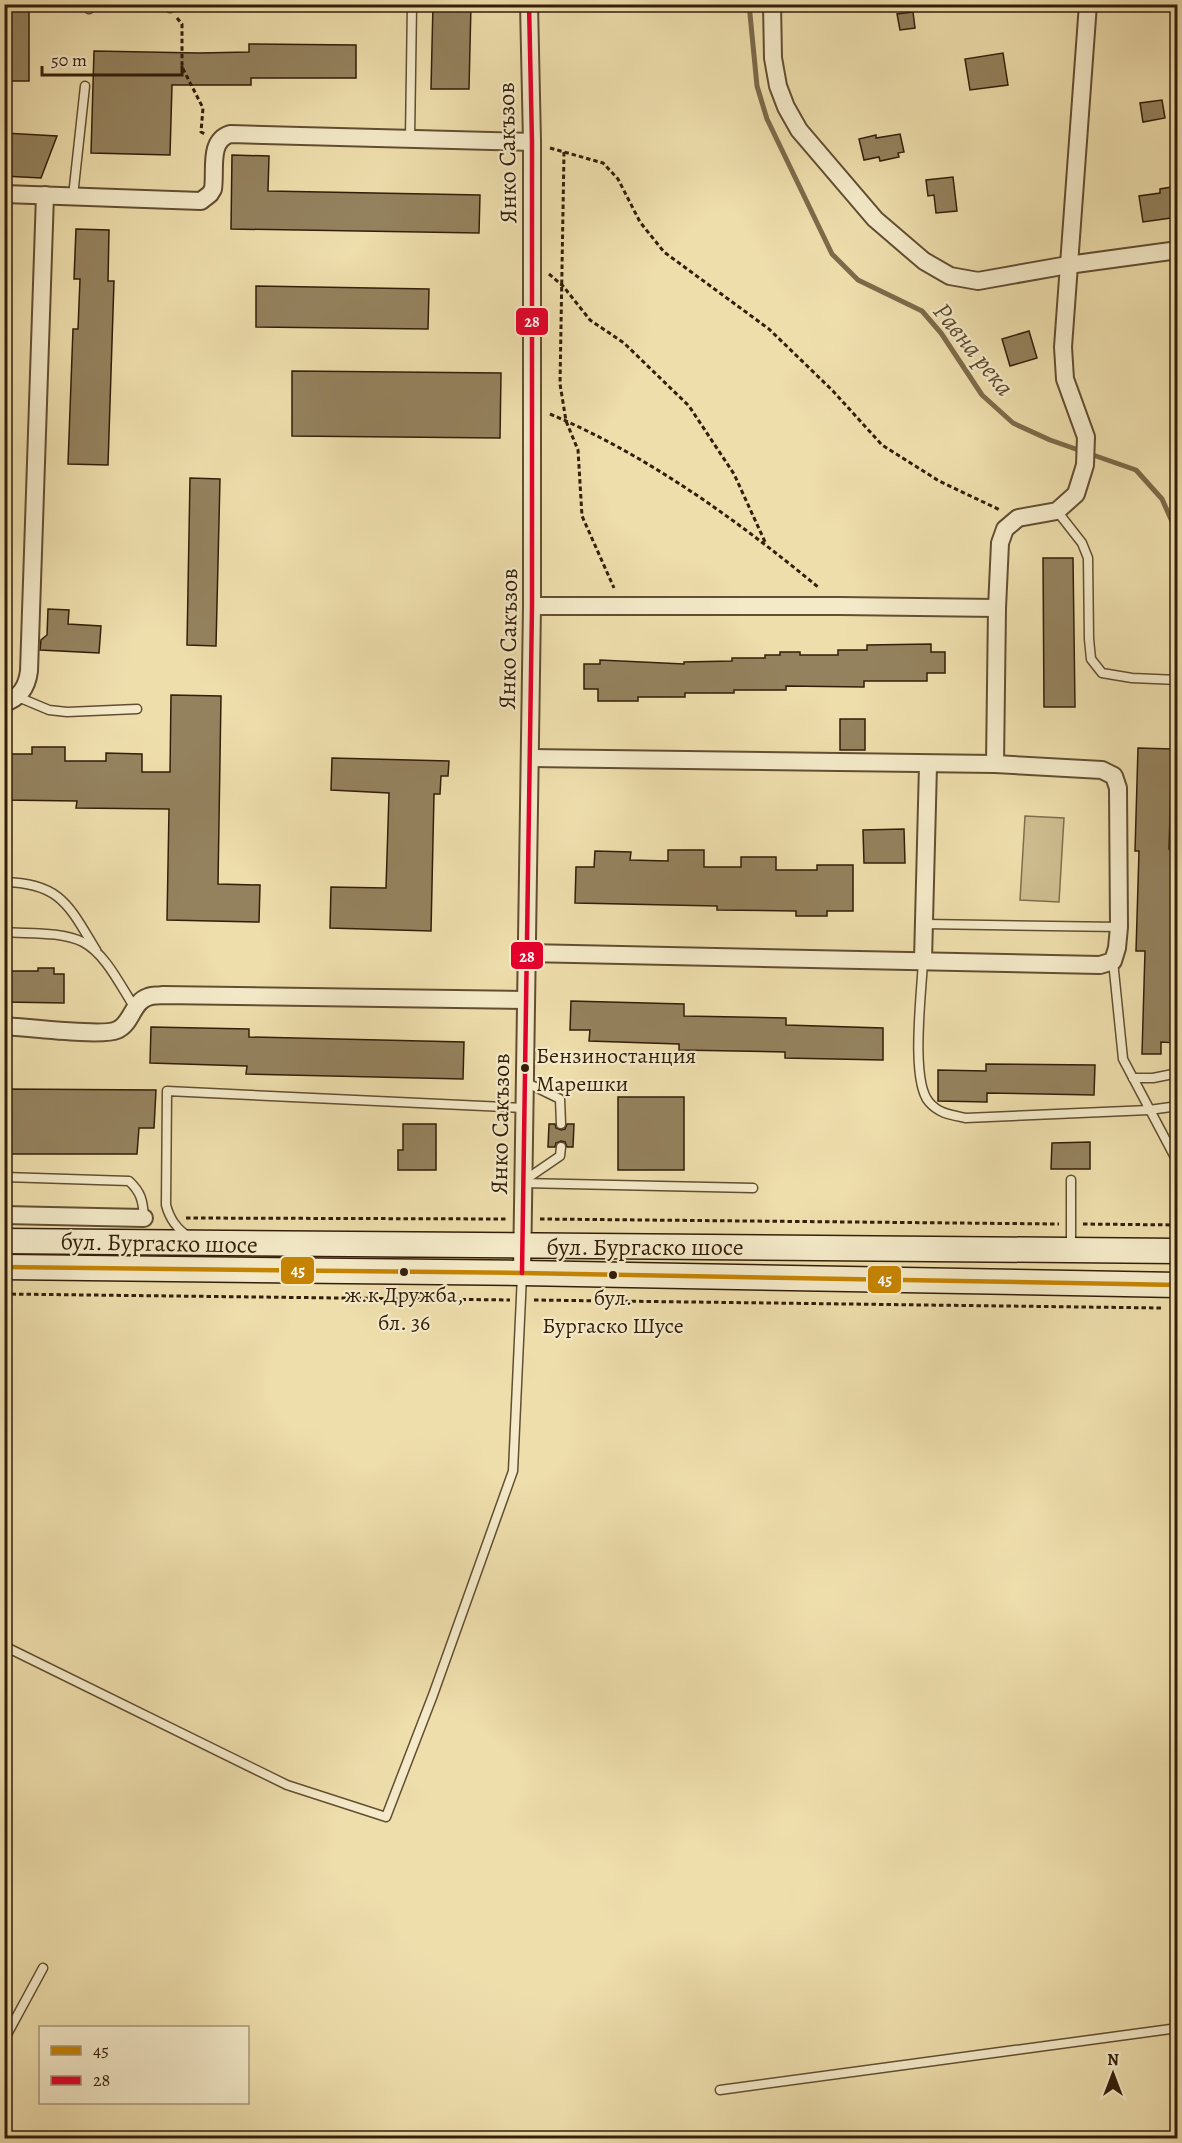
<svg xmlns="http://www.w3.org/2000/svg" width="1182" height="2143" font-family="Alegreya,serif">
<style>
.green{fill:#cebd90;stroke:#806e4c;stroke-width:1.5}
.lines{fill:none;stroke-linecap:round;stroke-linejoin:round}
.stream{stroke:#7d6a4a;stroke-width:5}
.building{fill:#94825e;stroke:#331e09;stroke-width:1.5}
.service-casing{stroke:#624e32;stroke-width:11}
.minor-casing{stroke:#624e32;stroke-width:20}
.secondary-casing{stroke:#331e09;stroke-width:27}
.path{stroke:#331e09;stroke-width:3;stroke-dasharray:4.5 3;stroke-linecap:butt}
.service{stroke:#f4eac9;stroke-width:8}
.minor{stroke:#f4eac9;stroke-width:16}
.secondary{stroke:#f4eac9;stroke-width:24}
.bus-1-casing{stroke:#f4eac9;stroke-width:9}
.bus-2-casing{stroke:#f4eac9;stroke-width:9}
.bus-1{stroke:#c68402;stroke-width:4.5}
.bus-2{stroke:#e4002b;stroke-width:4.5}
.bus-dot{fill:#331e09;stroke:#f4eac9;stroke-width:2}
.labels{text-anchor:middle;stroke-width:4.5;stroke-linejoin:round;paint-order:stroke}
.bus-label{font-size:22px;fill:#331e09;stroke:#f4eac9}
.street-label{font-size:24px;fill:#331e09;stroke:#f4eac9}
.water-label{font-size:26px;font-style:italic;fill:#5e4a2f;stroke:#f4eac9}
.line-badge{stroke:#f4eac9;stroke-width:2}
.badge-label{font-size:16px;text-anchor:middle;font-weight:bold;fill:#fff}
</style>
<rect width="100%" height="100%" fill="#eedeac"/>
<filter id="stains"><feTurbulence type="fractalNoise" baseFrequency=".00333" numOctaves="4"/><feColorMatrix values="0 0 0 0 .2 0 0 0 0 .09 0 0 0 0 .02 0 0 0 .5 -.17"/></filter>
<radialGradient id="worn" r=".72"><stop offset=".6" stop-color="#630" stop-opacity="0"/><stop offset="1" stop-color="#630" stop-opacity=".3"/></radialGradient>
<!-- green -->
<polygon class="green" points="1025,816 1064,818 1059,902 1020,900"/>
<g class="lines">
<!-- stream -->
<polyline class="stream" points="749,4 757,86 767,119 832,254 858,280 922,311 941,333 982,395 1013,423 1050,440 1136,470 1162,499 1178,535"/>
</g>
<!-- building -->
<g class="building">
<rect x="4" y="4" width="25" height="77"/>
<polygon points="433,4 471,4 469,89 431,89"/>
<polygon points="913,12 915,28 900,30 897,14"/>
<polygon points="249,44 356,45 356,78 251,78 251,85 172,85 170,155 91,153 94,51 199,53 249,52"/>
<polygon points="1003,53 1008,85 970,90 965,59"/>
<polygon points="1162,100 1165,118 1143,122 1140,103"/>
<polygon points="4,133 57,136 41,178 4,176"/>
<polygon points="900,134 904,152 898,153 899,157 880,161 879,157 864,160 859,139 876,135 876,138"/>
<polygon points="232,155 269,156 268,191 480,195 479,233 231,229"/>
<polygon points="953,177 957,211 936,213 934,195 928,196 926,180"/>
<polygon points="1178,186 1178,217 1143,222 1139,196 1160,193 1160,189"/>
<polygon points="76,229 109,230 108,281 114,281 108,465 68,464 73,329 78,329 80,279 74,279"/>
<polygon points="256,286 429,289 428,329 256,327"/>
<polygon points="1029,331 1037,358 1010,366 1002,339"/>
<polygon points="292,371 501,373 500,438 292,436"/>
<polygon points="190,478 220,479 216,646 187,645"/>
<polygon points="1043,558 1073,558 1075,707 1044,707"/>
<polygon points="48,609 69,610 68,624 101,626 99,653 40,650 41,640 47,635"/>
<polygon points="931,644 931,652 945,652 945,673 927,673 927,681 864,681 864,687 786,686 786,690 734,690 734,693 685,693 685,697 638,697 638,701 598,701 598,689 584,689 584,664 600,664 600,660 684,664 684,662 732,661 732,658 765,658 765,655 780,655 780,652 800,652 800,655 838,655 838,650 867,650 867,645"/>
<polygon points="171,695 221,696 218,884 260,885 259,922 167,920 169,809 76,808 77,801 4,800 4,754 32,754 32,747 65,747 65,761 106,761 106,753 142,754 142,772 170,772"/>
<rect x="840" y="719" width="25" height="31"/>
<polygon points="1138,748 1172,749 1169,849 1176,849 1173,950 1178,950 1178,1043 1161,1042 1161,1054 1142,1054 1145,951 1136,951 1139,851 1135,851"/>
<polygon points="332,758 449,761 448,776 441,776 440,794 434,794 431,931 330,928 331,887 386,888 389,793 331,790"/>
<polygon points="904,829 905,863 864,863 863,830"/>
<polygon points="668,850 704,850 704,867 741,867 741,857 776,857 776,870 817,870 817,865 853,865 853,911 827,911 827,916 796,916 796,911 717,910 717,906 575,903 576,867 594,867 595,851 631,852 630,860 668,861"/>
<polygon points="38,968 54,968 54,974 64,974 64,1003 4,1002 4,971 38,971"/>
<polygon points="571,1001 684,1004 684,1016 786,1018 786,1025 883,1028 883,1060 785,1058 785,1052 679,1050 679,1044 589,1041 590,1030 570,1030"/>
<polygon points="151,1027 249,1029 249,1037 464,1042 463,1079 246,1074 247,1066 150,1063"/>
<polygon points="986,1064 1095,1065 1094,1095 987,1093 987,1102 938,1101 938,1070 986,1071"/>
<polygon points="4,1089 156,1090 154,1128 139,1128 137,1154 4,1154"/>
<rect x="618" y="1097" width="66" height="73"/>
<polygon points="403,1124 436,1124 436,1170 398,1170 398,1150 403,1150"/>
<polygon points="549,1124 555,1124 556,1128 561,1130 565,1129 567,1124 574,1124 573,1147 567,1147 565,1142 561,1141 556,1143 555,1147 548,1147"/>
<polygon points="1090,1142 1090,1169 1051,1169 1052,1143"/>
</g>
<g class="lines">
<defs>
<g id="service">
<polyline points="89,4 89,9"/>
<polyline points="167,4 170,8"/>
<polyline points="410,138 412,4"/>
<polyline points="73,196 85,86"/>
<polyline points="1057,511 1082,543 1088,558 1089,639 1091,659 1102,673 1132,678 1178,680"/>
<polyline points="18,697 49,710 67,712 137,709"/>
<path d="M4 882C61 883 69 906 96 950"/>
<polyline points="925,924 1119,927"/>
<path d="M4 932C29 934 60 931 83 942 106 954 121 987 135 1008"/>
<path d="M923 960C922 990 910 1080 929 1102 939 1114 952 1115 966 1118L1149 1110 1178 1106"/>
<polyline points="1113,961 1123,1059 1178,1163"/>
<polyline points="1133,1078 1153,1078 1178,1073"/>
<polyline points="525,1082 560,1099 561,1124"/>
<path d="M4 1177 129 1181C141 1192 143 1201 144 1218"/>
<polyline points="1071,1180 1071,1248"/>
<polyline points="522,1182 560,1156 561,1147"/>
<polyline points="522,1183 753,1188"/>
<path d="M189 1237C177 1229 170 1220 166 1205L167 1091 524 1108"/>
<polyline points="4,1646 287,1785 386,1817 433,1695 513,1471 522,1275"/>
<polyline points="4,2040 43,1968"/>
<polyline points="720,2090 1178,2028"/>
</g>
<g id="minor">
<polyline points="772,4 773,58 778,86 786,107 799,130 875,219 924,261 950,276 978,281 1068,265 1178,250"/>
<path d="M4 194 201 201 210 194 213 189C216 170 208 141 230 134L532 142"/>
<polyline points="532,606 840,606 997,608"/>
<path d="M4 703C20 698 27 687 29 671L45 195"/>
<polyline points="995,764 997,608 1000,543 1005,529 1018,518 1057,511 1076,494 1085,465 1086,437 1065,379 1063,347 1088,4"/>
<polyline points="526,953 1100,965 1113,961 1117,948 1119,927 1118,788 1114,776 1102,770 995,764 530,758"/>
<polyline points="923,960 928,765"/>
<path d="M4 1026C25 1027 102 1037 117 1030 132 1024 132 1002 148 997 152 995 157 996 162 995L526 1000"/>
<polyline points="4,1215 144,1218"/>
<polyline points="522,1273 532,606 532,142 529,4"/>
</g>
<g id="secondary">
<polyline points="4,1241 1178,1251"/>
<polyline points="4,1267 522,1273 1178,1285"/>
</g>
</defs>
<!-- service casing -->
<use href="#service" class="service-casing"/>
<!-- minor casing -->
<use href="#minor" class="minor-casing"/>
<!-- secondary casing -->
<use href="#secondary" class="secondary-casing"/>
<!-- path -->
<g class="path">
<polyline points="177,18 182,24 182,67 203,108 201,132 205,134"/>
<polyline points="550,148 603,163 618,179 640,222 664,252 769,329 833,391 882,445 939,481 1000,510"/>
<polyline points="564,152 560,384 566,421 578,450 582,516 614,588"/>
<polyline points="549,274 563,286 590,320 624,343 689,406 734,474 766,544"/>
<path d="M550 414C647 455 737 520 818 587"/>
<polyline points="186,1218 507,1219"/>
<polyline points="540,1219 1059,1224"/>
<polyline points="1083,1224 1178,1225"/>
<polyline points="4,1294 510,1300"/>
<polyline points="534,1300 1161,1308"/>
</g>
<!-- service -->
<use href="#service" class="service"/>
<!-- minor -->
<use href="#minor" class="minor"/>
<!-- secondary -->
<use href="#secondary" class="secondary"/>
<defs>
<polyline id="bus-1" points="4,1267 522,1273 1178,1285"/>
<polyline id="bus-2" points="522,1273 532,606 532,142 529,4"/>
</defs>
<!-- bus-1 casing -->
<use href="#bus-1" class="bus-1-casing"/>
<!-- bus-2 casing -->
<use href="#bus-2" class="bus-2-casing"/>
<!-- bus-1 -->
<use href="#bus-1" class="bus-1"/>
<!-- bus-2 -->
<use href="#bus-2" class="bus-2"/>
</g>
<!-- markers -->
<g class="bus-dot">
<circle cx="525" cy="1068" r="5"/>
<circle cx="404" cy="1272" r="5"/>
<circle cx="613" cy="1275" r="5"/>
</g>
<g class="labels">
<!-- bus labels -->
<g class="bus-label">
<text x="536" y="1063" text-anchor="start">Бензиностанция<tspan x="536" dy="28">Марешки</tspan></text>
<text x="404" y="1302">ж.к Дружба,<tspan x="404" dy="28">бл. 36</tspan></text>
<text x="613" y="1305">бул.<tspan x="613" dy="28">Бургаско Шусе</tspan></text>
</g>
<!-- street labels -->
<g class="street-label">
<text transform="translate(507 153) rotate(-91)" y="8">Янко Сакъзов</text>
<text transform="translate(508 639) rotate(-89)" y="8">Янко Сакъзов</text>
<text transform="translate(500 1124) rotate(-89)" y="8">Янко Сакъзов</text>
<text transform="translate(159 1243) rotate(1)" y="8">бул. Бургаско шосе</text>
<text x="645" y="1255">бул. Бургаско шосе</text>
</g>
<!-- water labels -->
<g class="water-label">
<text transform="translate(974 349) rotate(51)" y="9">Равна река</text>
</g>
</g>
<g class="line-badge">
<rect x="515" y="307" width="34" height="29" rx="6" fill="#e4002b"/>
<rect x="510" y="941" width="34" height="29" rx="6" fill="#e4002b"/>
<rect x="280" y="1256" width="35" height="29" rx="6" fill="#c68402"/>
<rect x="867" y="1265" width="35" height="29" rx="6" fill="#c68402"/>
</g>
<g class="badge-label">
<text x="532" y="327">28</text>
<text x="527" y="962">28</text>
<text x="298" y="1276">45</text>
<text x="885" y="1285">45</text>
</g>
<!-- margin -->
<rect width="1182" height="2143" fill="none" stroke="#eedeac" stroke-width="24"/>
<rect x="6" y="6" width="1170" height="2131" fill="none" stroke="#331e09" stroke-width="3"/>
<rect x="12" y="12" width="1158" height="2119" fill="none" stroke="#331e09" stroke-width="1.5"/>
<!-- legend -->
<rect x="39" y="2026" width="210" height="78" fill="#f4eac9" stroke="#a7987c" stroke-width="1.5"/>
<rect x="51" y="2046" width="30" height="9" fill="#c68402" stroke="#a7987c" stroke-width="1.5"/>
<text x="93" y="2056" font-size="18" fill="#331e09">45</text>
<rect x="51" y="2076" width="30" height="9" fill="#e4002b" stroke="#a7987c" stroke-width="1.5"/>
<text x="93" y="2086" font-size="18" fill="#331e09">28</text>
<!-- north arrow -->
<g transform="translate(1113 2074)" stroke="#f4eac9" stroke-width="4.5" paint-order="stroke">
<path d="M0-4.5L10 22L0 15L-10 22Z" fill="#331e09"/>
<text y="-9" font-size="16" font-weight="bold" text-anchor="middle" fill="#331e09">N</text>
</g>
<!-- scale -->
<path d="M42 66v9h140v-9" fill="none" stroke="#331e09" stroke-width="3"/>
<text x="51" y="66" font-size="18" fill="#331e09" stroke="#f4eac9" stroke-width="4.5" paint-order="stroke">50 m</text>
<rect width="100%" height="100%" filter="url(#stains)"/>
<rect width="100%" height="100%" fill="url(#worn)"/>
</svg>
